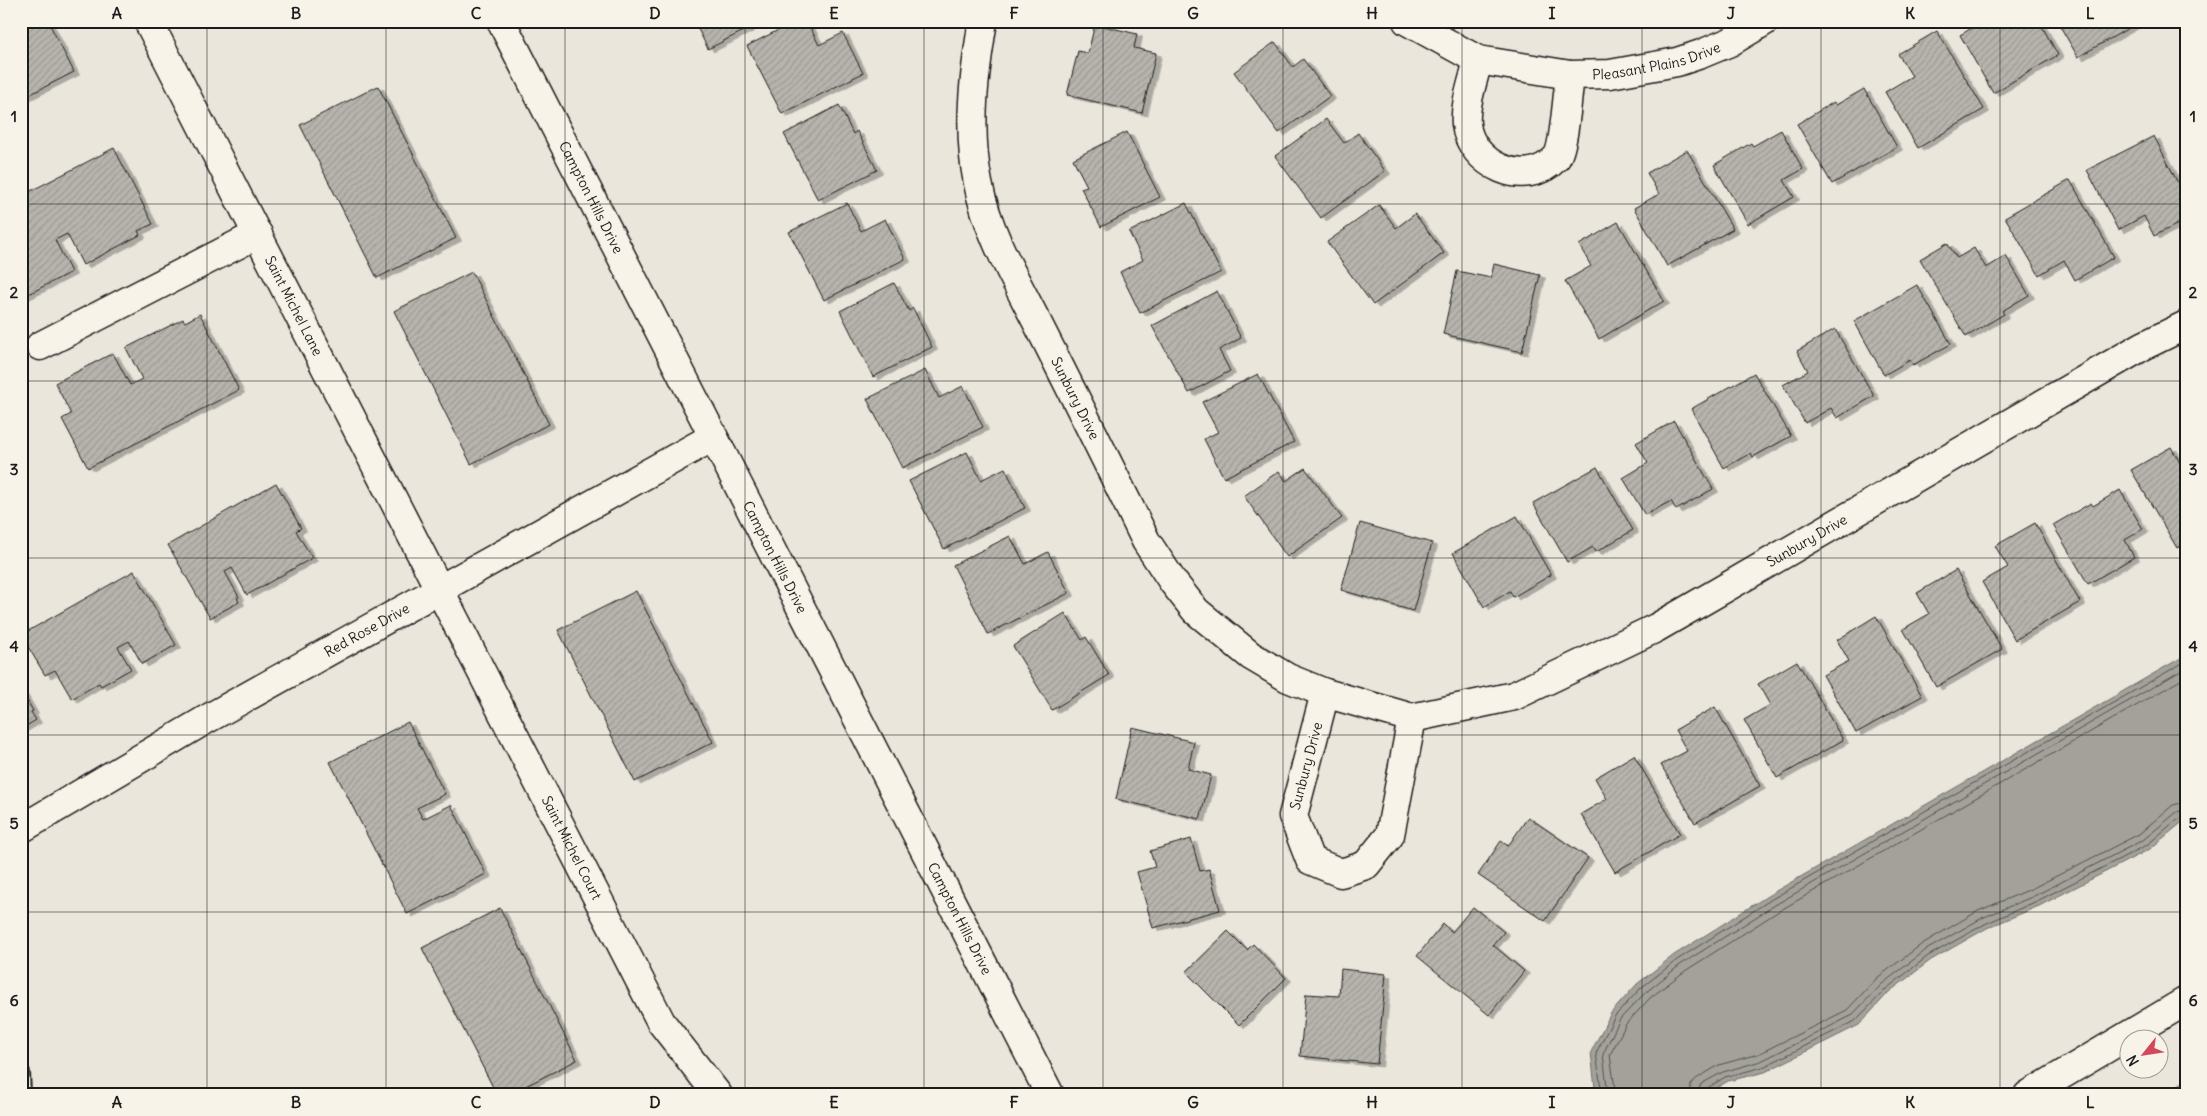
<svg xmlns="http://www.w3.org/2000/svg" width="2207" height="1116" font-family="Delius,sans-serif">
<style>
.green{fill:#ccc8c0;stroke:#74726e}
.water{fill:#a3a19a;stroke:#6d6c68}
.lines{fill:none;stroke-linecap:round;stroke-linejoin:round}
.shore{stroke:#52514e;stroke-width:1}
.building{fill:url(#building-hatch);stroke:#1c1c1c;filter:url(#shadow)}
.lane-casing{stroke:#1c1c1c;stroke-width:20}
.street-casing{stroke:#1c1c1c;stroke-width:31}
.secondary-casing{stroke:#1c1c1c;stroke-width:31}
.lane{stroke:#f7f3e8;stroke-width:16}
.street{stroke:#f7f3e8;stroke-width:28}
.secondary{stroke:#f7f3e8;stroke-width:28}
.grid{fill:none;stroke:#1c1c1c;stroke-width:1;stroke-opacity:0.55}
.labels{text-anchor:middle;stroke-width:4;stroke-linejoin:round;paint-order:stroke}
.street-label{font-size:14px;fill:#1c1c1c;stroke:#f7f3e8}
.neatline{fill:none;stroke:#1c1c1c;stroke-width:2}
.grid-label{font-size:16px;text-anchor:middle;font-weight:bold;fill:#1c1c1c}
</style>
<defs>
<pattern id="building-hatch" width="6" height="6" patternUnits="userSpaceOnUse" patternTransform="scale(1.25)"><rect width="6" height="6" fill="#b6b4ac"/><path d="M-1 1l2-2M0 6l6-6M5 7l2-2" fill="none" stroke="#9c9a93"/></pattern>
<filter id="shadow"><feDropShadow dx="5.5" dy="3" stdDeviation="0" flood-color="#0004"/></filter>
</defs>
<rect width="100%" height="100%" fill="#eae6dc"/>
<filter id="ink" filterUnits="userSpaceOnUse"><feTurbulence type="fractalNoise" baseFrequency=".02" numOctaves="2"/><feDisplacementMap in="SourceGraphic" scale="10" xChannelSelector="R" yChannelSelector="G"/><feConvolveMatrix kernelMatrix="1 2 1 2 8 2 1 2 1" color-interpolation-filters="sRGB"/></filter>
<g filter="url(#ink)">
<!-- green -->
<polygon class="green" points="2186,1080 2186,1095 2162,1095"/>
<!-- water -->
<polygon class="water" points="2186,655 2186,819 2150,849 2039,906 1987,928 1931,960 1889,992 1859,1025 1765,1072 1728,1081 1705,1095 1598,1095 1595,1088 1591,1052 1611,1013 1637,984 1674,955 1769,895"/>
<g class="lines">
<!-- shore -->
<g class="shore">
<polyline points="1602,1095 1596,1053 1615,1016 1641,988 1677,960 1772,899 2186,661"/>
<polyline points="1608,1095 1603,1054 1620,1019 1645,993 1680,965 1775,905 2186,668"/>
<polyline points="1616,1095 1610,1055 1626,1024 1650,998 1685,971 1779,911 2186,677"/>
<polyline points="1690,1095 1691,1085 1696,1079 1719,1065 1758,1054 1847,1010 1877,978 1922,944 1978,911 2031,889 2139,834 2173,805 2186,802"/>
<polyline points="1697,1095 1701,1084 1723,1072 1761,1061 1851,1016 1882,984 1926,950 1982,918 2034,896 2143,840 2177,812 2186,809"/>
<polyline points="1703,1095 1706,1089 1725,1077 1763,1067 1855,1021 1886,989 1928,956 1985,924 2037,901 2147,845 2174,822 2186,816"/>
</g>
</g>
<!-- building -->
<g class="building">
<polygon points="21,21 48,21 74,72 21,99"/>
<polygon points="694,21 763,21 708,49"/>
<polygon points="796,21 807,21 819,45 843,33 863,73 782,114 747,46"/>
<polygon points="1984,21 2039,21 2058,55 1993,93 1960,35"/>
<polygon points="2057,21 2141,21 2078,57"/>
<polygon points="1095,24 1137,34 1134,48 1156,53 1142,113 1067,95 1078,51 1088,53"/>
<polygon points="1937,31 1984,109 1918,148 1885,92 1912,76 1898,54"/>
<polygon points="1275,42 1293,67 1303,59 1330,96 1279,133 1234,72"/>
<polygon points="378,86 456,238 377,278 300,125"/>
<polygon points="1864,89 1897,147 1832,184 1797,124 1834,102 1836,105"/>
<polygon points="839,105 853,134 857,131 877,170 818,200 784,134"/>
<polygon points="1326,119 1344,143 1358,133 1385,171 1321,218 1275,156"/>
<polygon points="1781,130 1803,169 1784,180 1794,197 1748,224 1714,165 1751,143 1753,146"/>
<polygon points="1127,132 1160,197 1101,227 1081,188 1087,186 1073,159"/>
<polygon points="2154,136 2186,199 2186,220 2154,236 2144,216 2118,230 2087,170"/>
<polygon points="114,148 153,224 138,231 140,235 83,265 67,234 55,240 71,272 21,298 21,196"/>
<polygon points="1687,150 1733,229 1667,266 1634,208 1659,194 1647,173"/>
<polygon points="2070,180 2114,257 2075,280 2064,260 2039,275 2005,217"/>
<polygon points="847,203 861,231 885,219 905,259 824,300 789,232"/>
<polygon points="1186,203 1221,272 1140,313 1120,272 1143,260 1129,232"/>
<polygon points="1379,205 1396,228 1415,214 1444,253 1373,305 1327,242"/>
<polygon points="1618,222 1664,301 1599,339 1565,281 1591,266 1579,245"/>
<polygon points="1947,243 1957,258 1974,248 1986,268 2006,256 2029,295 2002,311 2004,314 1966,337 1920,259"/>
<polygon points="1494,264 1540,275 1522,352 1443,334 1457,271 1491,278"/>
<polygon points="472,272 549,424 471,464 394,311"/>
<polygon points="894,283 909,311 913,308 932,347 873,377 840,311"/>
<polygon points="1917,285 1951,344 1913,365 1910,360 1884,375 1854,321"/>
<polygon points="1217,291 1241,338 1219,350 1230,371 1189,393 1152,326"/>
<polygon points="200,314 239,390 88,468 62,419 71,414 55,383 113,353 130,385 142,379 126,348 183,319 185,322"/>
<polygon points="1835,329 1874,396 1837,418 1831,408 1805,423 1783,385 1808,371 1797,351"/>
<polygon points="925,370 939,398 963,386 983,427 902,468 867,399"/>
<polygon points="1754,373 1791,436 1753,457 1751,453 1724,468 1691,409"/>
<polygon points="1258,374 1294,442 1224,478 1204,439 1218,432 1202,402"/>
<polygon points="1674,421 1713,489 1676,510 1671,501 1645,515 1623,478 1648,463 1636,443"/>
<polygon points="2171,447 2183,468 2186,466 2186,543 2177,548 2131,470"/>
<polygon points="967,452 981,480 1005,468 1025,508 944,549 909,481"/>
<polygon points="1597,467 1633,530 1596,552 1593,547 1567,562 1533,503"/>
<polygon points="1305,468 1342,518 1287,557 1244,496 1279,471 1286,481"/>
<polygon points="276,483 301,528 296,531 312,558 247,595 232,568 225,572 239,597 237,598 239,602 210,618 168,545"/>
<polygon points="2120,490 2143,529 2125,540 2134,557 2088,584 2053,525 2091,503 2093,506"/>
<polygon points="1517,516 1551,575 1513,597 1510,591 1484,607 1453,553"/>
<polygon points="1360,523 1432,543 1413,611 1341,590"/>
<polygon points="2035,523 2080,602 2015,640 1982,582 2008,567 1995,546"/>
<polygon points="1010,536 1025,564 1048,552 1069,593 988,634 953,565"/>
<polygon points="1956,570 2002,649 1936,687 1903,629 1929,614 1917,593"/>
<polygon points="134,571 176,645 142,664 129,641 118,647 131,669 101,686 99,683 72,699 55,670 45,675 21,635"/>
<polygon points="636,591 713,742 635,782 558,630"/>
<polygon points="1065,613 1082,640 1086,637 1109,675 1052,710 1013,646"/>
<polygon points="1876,616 1922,696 1856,733 1823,675 1849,661 1837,640"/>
<polygon points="1797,661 1843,740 1777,778 1744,720 1770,705 1758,684"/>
<polygon points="21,690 33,711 31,712 36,720 21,729"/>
<polygon points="1715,707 1760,786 1695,823 1661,765 1687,751 1675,730"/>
<polygon points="408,722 445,794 417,808 423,819 451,805 486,874 407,914 330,762"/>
<polygon points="1132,727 1194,742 1188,769 1211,775 1200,819 1116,799"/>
<polygon points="1634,755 1680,834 1615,872 1581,814 1607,799 1595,778"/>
<polygon points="1528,817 1588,858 1545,921 1478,875 1501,841 1508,846"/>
<polygon points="1191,839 1200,871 1209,869 1220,910 1153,928 1137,872 1155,867 1150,851"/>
<polygon points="1473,907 1504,932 1493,945 1524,971 1489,1015 1417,956 1443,924 1452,932"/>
<polygon points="500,908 577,1060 508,1095 497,1095 422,948"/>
<polygon points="1228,931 1247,950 1253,944 1286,978 1239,1025 1186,972"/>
<polygon points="1341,969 1386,974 1377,1064 1300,1056 1306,994 1339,996"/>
</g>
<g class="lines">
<defs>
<polyline id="lane" points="21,1073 22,1095"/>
<g id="street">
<path id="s1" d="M148 21 661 1022 718 1095"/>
<path id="s2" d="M983 21C974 74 967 129 978 183 988 235 1018 284 1042 332 1077 401 1112 471 1146 541L1173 582 1196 611 1251 656 1288 678 1325 693 1412 718 1514 696 1656 628 2143 346 2186 325"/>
<path id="s3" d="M1407 21 1478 60 1570 75 1610 74 1677 62 1701 54 1730 42 1765 21"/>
<path d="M1478 60C1474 79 1464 104 1466 124 1470 164 1525 191 1556 158 1564 149 1568 90 1570 75"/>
<polyline points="40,346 258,234"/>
<polyline points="1325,693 1293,816 1310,860 1341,873 1366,865 1390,835 1412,718"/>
<path id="s4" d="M21 829 207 719 713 437"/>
</g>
<g id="secondary">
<path id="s5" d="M501 21 1050 1095"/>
<polyline points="2028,1095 2186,1001"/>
</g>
</defs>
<!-- lane casing -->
<use href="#lane" class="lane-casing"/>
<!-- street casing -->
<use href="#street" class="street-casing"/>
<!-- secondary casing -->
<use href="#secondary" class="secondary-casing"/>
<!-- lane -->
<use href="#lane" class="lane"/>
<!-- street -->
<use href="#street" class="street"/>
<!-- secondary -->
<use href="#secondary" class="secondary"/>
</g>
</g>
<!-- grid -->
<path class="grid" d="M207 21V1095M386 21V1095M565 21V1095M745 21V1095M924 21V1095M1103 21V1095M1283 21V1095M1462 21V1095M1642 21V1095M1821 21V1095M2000 21V1095M21 204H2186M21 381H2186M21 558H2186M21 735H2186M21 912H2186"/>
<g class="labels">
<!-- street labels -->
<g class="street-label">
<text dy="5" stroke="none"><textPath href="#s3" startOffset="262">Pleasant Plains Drive</textPath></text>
<text dy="5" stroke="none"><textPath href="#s5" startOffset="198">Campton Hills Drive</textPath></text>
<text dy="5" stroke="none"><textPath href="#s1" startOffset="320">Saint Michel Lane</textPath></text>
<text dy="5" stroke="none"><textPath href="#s2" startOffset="400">Sunbury Drive</textPath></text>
<text dy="5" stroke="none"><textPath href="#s2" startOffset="1326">Sunbury Drive</textPath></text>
<text dy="5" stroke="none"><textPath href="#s5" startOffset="602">Campton Hills Drive</textPath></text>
<text dy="5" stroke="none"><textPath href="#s4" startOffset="399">Red Rose Drive</textPath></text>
<text transform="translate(1306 766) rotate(-75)" y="5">Sunbury Drive</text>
<text dy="5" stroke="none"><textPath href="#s1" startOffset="929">Saint Michel Court</textPath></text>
<text dy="5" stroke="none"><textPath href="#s5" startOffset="1008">Campton Hills Drive</textPath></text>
</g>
</g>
<!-- margin -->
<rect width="2207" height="1116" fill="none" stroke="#f7f3e8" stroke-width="55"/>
<!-- north arrow -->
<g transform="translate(2144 1054) rotate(240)"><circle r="24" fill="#f7f3e8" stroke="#9f9d96"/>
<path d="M0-4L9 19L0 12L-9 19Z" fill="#d1495b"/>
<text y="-8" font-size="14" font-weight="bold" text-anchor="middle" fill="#1c1c1c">N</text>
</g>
<rect x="28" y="28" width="2152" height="1060" class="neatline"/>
<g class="grid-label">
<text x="117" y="19">A</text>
<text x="296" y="19">B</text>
<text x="476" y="19">C</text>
<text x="655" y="19">D</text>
<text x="834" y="19">E</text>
<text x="1014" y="19">F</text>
<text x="1193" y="19">G</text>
<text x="1372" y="19">H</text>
<text x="1552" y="19">I</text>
<text x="1731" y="19">J</text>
<text x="1910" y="19">K</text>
<text x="2090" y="19">L</text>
<text x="14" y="122">1</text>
<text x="2193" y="122">1</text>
<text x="14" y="298">2</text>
<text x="2193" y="298">2</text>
<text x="14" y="475">3</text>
<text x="2193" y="475">3</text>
<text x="14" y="652">4</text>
<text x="2193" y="652">4</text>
<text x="14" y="829">5</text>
<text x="2193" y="829">5</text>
<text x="14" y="1006">6</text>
<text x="2193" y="1006">6</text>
<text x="117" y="1108">A</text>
<text x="296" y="1108">B</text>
<text x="476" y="1108">C</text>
<text x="655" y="1108">D</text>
<text x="834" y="1108">E</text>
<text x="1014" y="1108">F</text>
<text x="1193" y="1108">G</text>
<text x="1372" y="1108">H</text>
<text x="1552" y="1108">I</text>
<text x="1731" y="1108">J</text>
<text x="1910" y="1108">K</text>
<text x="2090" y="1108">L</text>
</g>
</svg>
